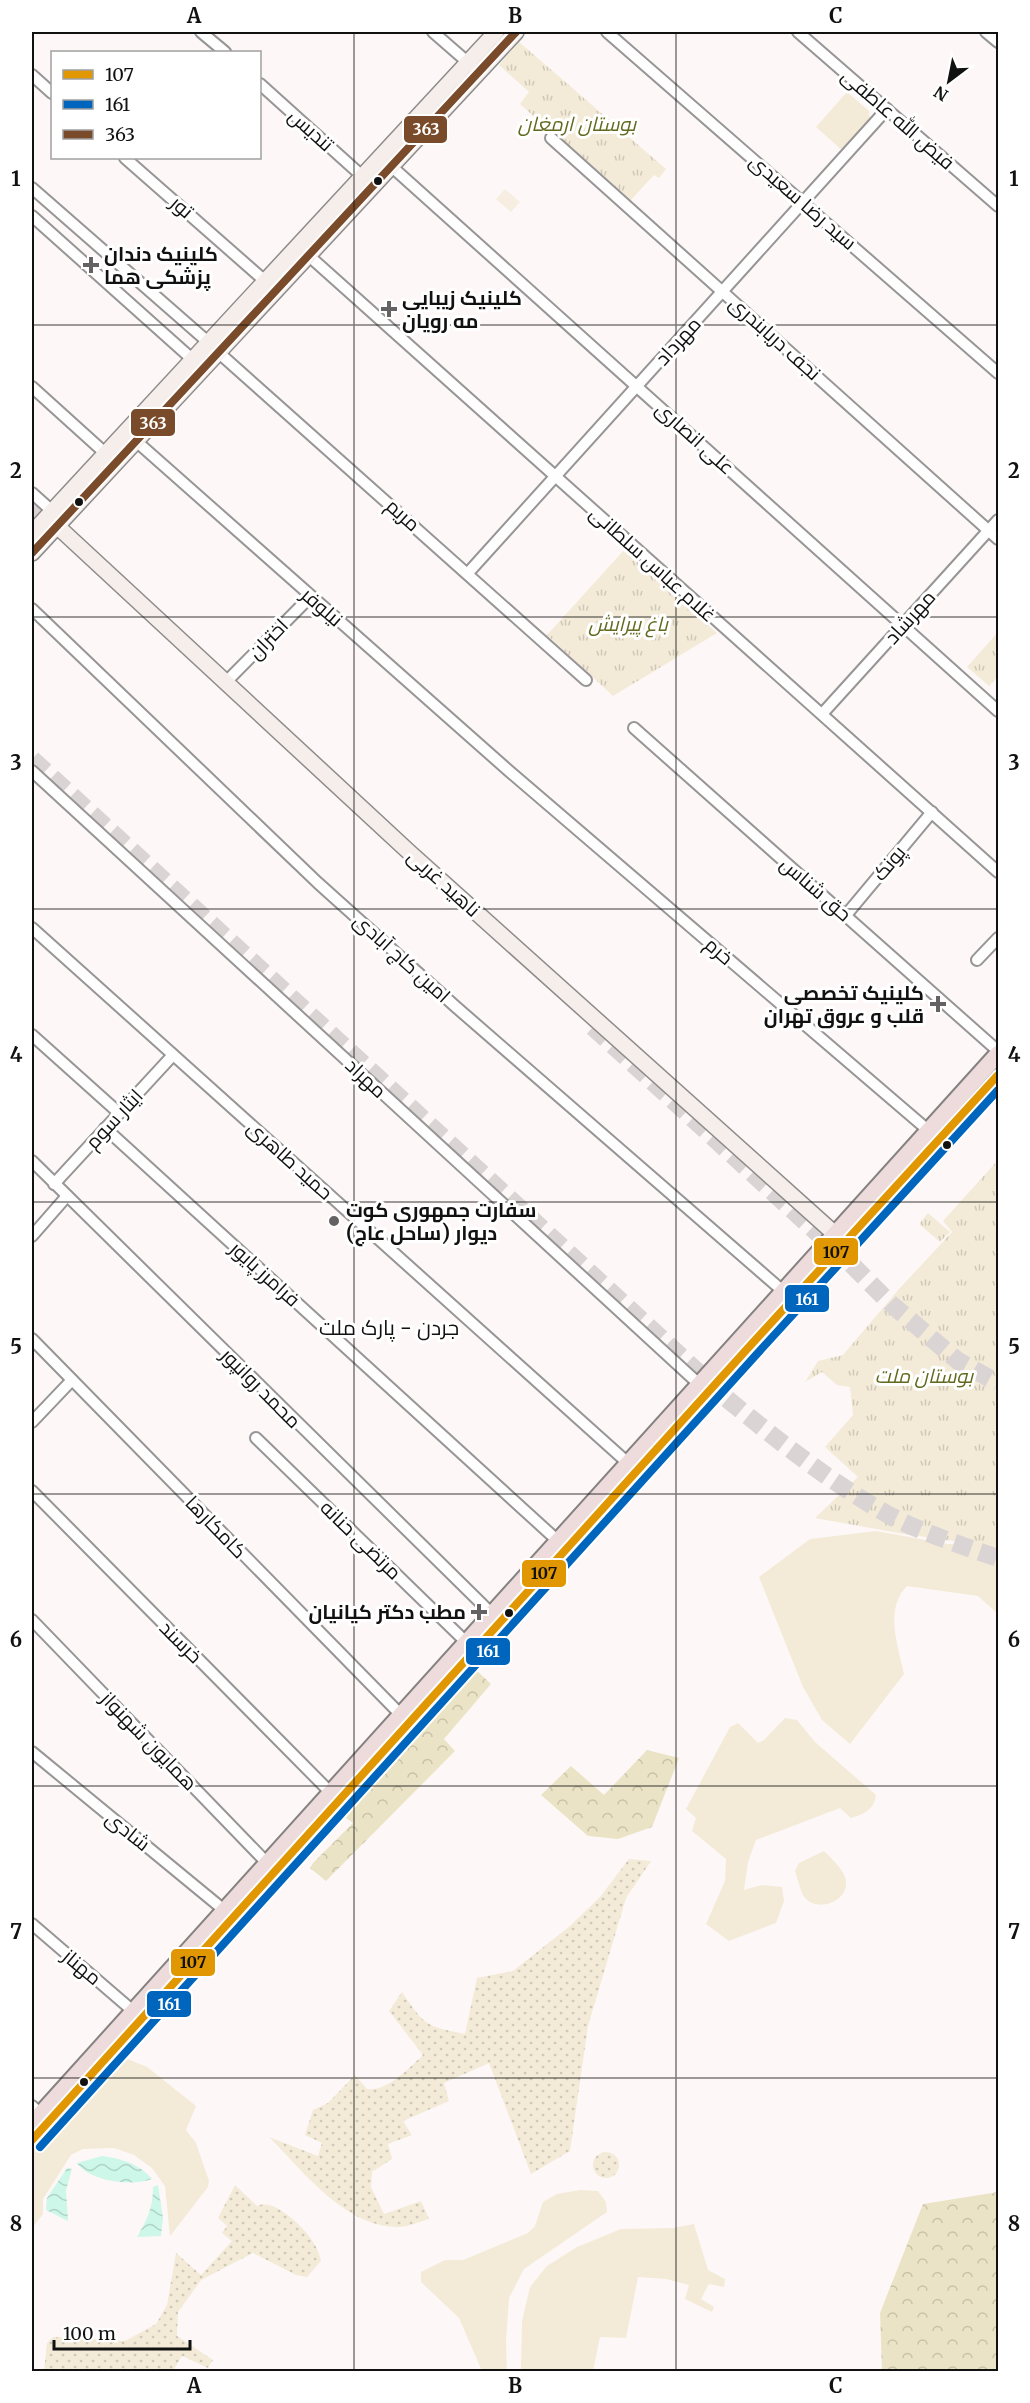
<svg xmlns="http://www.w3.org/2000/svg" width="1030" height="2403" font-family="Merriweather,Cairo,serif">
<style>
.grass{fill:url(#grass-dots)}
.forest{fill:url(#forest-crowns)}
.park{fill:url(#park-tufts)}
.garden{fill:#f3ebd7}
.pitch{fill:#f7eee1}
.water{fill:url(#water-waves)}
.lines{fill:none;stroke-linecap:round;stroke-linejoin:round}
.highway-tunnel{stroke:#dad5d4;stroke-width:18;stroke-dasharray:18 9;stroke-linecap:butt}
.street-casing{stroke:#979595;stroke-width:14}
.secondary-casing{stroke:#8e8c8b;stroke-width:18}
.primary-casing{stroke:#858282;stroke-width:20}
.street{stroke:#fffefe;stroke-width:10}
.secondary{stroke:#f6eeeb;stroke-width:15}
.primary{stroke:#eddcdb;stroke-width:16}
.bus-1-casing{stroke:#fff;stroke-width:12}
.bus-2-casing{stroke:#fff;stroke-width:12}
.bus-3-casing{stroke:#fff;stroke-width:12}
.bus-1{stroke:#e09702;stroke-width:8}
.bus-2{stroke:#0065bd;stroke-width:8}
.bus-3{stroke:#7a4b2a;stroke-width:8}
.grid{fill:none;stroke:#111;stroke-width:1.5;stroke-opacity:0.55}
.bus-dot{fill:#111;stroke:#fff;stroke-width:2}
.poi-dot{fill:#646262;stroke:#fff;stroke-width:2}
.labels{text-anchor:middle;stroke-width:6;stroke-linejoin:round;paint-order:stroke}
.street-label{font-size:20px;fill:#111;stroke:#fff}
.park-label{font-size:20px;font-style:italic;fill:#636a1f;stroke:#fff}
.poi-label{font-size:20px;font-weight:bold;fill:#111;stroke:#fff;text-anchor:start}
.neighbourhood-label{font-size:21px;fill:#111;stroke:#fff}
.line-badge{stroke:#fff;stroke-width:2}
.badge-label{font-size:16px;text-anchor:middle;font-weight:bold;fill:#fff}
.pale-badge-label{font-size:16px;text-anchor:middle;font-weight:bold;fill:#111}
.neatline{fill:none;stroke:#111;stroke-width:2}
.grid-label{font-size:20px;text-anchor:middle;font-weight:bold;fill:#111}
</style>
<defs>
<pattern id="grass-dots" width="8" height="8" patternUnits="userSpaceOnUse" patternTransform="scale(1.5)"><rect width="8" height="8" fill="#f3ebd7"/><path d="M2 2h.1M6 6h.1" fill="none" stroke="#cfc8b8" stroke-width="1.8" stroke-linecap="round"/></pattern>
<pattern id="forest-crowns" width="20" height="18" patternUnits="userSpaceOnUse" patternTransform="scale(1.5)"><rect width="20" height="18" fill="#ebe3c5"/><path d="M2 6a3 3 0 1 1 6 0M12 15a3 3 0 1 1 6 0" fill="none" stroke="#c8c2a8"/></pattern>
<pattern id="park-tufts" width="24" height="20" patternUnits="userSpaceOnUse" patternTransform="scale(1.5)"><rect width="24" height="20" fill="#f3ebd7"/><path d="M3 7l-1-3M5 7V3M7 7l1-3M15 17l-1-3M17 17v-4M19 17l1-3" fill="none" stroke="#cfc8b8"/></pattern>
<pattern id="water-waves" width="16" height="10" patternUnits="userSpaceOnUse" patternTransform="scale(1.5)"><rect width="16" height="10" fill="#cdf7e9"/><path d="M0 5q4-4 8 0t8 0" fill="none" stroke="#afd3c7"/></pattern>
</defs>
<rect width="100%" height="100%" fill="#fdf8f7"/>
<!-- grass -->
<g class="grass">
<path d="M629 1859 651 1861 626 1898 588 2026 570 2151 531 2174 489 2063 444 2083 449 2101 403 2121 412 2135 388 2144 392 2159 372 2172 371 2187 384 2214 421 2201 429 2219C419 2222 408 2227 397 2227 344 2226 304 2172 269 2137L318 2156 322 2143 305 2135 313 2110 328 2103 355 2075 367 2089C387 2092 409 2068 423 2055L389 2011 402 1992C425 2026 425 2026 465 2034L477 1978 513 1971 570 1926 600 1897Z"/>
<circle cx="606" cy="2165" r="13"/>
<path d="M235 2185 257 2206C276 2197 309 2232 316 2247 319 2252 320 2257 321 2261L307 2277 296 2275 253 2253 201 2280 178 2312 177 2336 213 2360 208 2368 182 2356 173 2371H44L47 2343 53 2337 125 2341 156 2324 167 2305 176 2253 201 2275 232 2241 222 2233 227 2226 218 2218Z"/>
</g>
<!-- forest -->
<g class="forest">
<polygon points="474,1668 491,1684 444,1739 455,1751 326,1881 310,1868 313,1863 353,1823 346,1818 351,1801"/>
<polygon points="647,1750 679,1758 652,1827 618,1839 588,1836 541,1795 571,1766 604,1795"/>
<polygon points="998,2192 998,2371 882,2371 880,2313 923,2204"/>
</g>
<!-- park -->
<g class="park">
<polygon points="519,42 666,169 659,178 654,175 629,202 550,134 551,132 520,104 529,92 499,65"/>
<polygon points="624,550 717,633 613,696 547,635"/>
<polygon points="998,632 998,676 989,686 967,667"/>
<polygon points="998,1160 998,1562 967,1543 904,1534 815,1518 858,1477 825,1447 853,1415 850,1387 837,1385 822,1372 805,1382 818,1361 843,1355 899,1289 952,1232 943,1221"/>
<polygon points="928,1213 950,1232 940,1242 919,1224"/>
</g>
<!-- garden -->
<g class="garden">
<polygon points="847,92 869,111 870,120 843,151 816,127"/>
<path d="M876 1531 948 1544 967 1543 998 1561V1614L978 1596 907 1586C884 1609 898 1646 904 1674L850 1744 822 1720 803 1687 759 1577 810 1539Z"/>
<path d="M785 1718 797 1720 815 1742 876 1795C874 1810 864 1814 851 1818L840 1808 756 1840 748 1862 744 1890 762 1885 782 1887 784 1901 776 1923 729 1941 706 1924 725 1881 726 1859 692 1831 696 1818 686 1809 730 1727 738 1723 758 1743 764 1740Z"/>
<path d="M824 1851C831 1858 841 1867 845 1877 853 1899 819 1914 805 1898 800 1891 798 1879 795 1871L799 1863Z"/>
<polygon points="125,2058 147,2067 196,2106 186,2130 196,2143 209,2181 208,2187 170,2236 165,2186 152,2168 134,2155 114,2148 83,2149 71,2155 43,2199 43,2214 32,2228 32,2149 114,2059"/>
<polygon points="580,2190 598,2191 606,2202 607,2212 524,2269 509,2298 506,2342 507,2371 482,2371 459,2318 421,2282 421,2272 445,2260 463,2260 528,2233 535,2226 543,2202 557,2194"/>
<polygon points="694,2224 708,2270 725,2279 724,2287 709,2284 701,2299 714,2307 712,2312 685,2299 689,2285 666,2279 638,2277 626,2338 600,2337 593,2371 521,2371 522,2321 530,2287 547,2266 577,2247 621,2229 673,2228"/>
</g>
<!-- pitch -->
<polygon class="pitch" points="505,189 520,202 511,212 496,199"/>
<!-- water -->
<g class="water">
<path d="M102 2156C122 2159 138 2163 152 2179 132 2187 89 2181 77 2163Z"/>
<polygon points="67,2168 72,2169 66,2190 68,2221 46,2210 47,2198"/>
<path d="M158 2185 163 2218 161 2236 137 2237C147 2220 153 2208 153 2187Z"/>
</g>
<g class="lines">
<!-- highway-tunnel -->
<g class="highway-tunnel">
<polyline points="32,508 57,532"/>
<path d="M32 759 726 1398C777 1440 830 1482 887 1514 922 1533 961 1545 998 1558"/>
<polyline points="593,1027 850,1263 890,1303 958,1361 998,1383"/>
</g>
<defs>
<g id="street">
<polyline points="201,32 225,52"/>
<polyline points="433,32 472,66"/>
<polyline points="607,32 998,373"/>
<polyline points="798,32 998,206"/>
<polyline points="986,32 998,42"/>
<polyline points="32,75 52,93"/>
<polyline points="260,84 362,176"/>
<polyline points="551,138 998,539"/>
<polyline points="125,158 265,281"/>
<polyline points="391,166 998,711"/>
<polyline points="32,188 208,342"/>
<polyline points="32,216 192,359"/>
<polyline points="308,255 998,872"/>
<polyline points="218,352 586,680"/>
<polyline points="32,387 105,453"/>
<polyline points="136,441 509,771 929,1131"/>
<polyline points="32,493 52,511"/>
<polyline points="468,573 887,109"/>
<polyline points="32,609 318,883 456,1007 784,1292"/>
<polyline points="226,682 310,597"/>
<polyline points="822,714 998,520"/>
<polyline points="634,728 998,1051"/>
<polyline points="32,771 700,1385"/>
<polyline points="846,915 932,812"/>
<polyline points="32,928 629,1464"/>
<polyline points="977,960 998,938"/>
<polyline points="32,1035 119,1113"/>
<polyline points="105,1128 558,1541"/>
<polyline points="32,1161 492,1614"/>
<polyline points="54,1184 173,1055"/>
<polyline points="32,1236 67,1196"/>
<polyline points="32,1339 400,1714"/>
<polyline points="32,1422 72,1380"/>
<polyline points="256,1438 466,1642"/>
<polyline points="32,1491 330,1792"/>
<polyline points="32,1620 267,1863"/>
<polyline points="32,1752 224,1910"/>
<polyline points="32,1924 133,2011"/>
<polyline points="32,2106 41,2114"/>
</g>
<g id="secondary">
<polyline points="57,526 409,852 836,1235"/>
<polyline points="32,533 496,32"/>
<polyline points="32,553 516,32"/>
</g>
<polyline id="primary" points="32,2124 998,1054"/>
</defs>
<!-- street casing -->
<use href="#street" class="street-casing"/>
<!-- secondary casing -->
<use href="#secondary" class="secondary-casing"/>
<!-- primary casing -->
<use href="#primary" class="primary-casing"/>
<!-- street -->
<use href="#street" class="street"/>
<!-- secondary -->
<use href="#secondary" class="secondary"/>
<!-- primary -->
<use href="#primary" class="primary"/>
<defs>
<polyline id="bus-1" points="32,2140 748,1348 998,1075"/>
<polyline id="bus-2" points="40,2147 756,1355 998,1090"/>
<polyline id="bus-3" points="32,553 516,32"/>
</defs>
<!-- bus-1 casing -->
<use href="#bus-1" class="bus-1-casing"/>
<!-- bus-2 casing -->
<use href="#bus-2" class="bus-2-casing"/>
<!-- bus-3 casing -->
<use href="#bus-3" class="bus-3-casing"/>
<!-- bus-1 -->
<use href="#bus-1" class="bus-1"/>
<!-- bus-2 -->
<use href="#bus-2" class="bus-2"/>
<!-- bus-3 -->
<use href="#bus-3" class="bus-3"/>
</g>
<!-- grid -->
<path class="grid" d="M354 32V2372M676 32V2372M32 325H998M32 617H998M32 909H998M32 1202H998M32 1494H998M32 1786H998M32 2078H998"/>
<!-- markers -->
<g class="bus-dot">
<circle cx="378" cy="181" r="5"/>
<circle cx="79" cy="502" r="5"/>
<circle cx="947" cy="1145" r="5"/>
<circle cx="509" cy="1613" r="5"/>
<circle cx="84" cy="2082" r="5"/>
</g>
<g class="poi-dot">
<path d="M88 256h6v6h6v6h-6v6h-6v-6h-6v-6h6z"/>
<path d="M386 300h6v6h6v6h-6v6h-6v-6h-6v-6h6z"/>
<path d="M935 995h6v6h6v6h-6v6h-6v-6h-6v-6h6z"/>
<circle cx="334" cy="1221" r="6"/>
<path d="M476 1603h6v6h6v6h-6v6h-6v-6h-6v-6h6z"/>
</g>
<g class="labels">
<!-- street labels -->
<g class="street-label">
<text transform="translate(898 119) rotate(41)" y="7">فیض الله عاطفی</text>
<text transform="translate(311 130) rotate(42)" y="7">تندیس</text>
<text transform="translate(803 202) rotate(41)" y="7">سید رضا سعیدی</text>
<text transform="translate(182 207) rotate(41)" y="7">تور</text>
<text transform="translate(775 338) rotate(42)" y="7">نجف دریابندری</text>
<text transform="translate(678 341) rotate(-48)" y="7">مهرداد</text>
<text transform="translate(695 438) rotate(42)" y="7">علی انصاری</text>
<text transform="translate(403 515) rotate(42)" y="7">مریم</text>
<text transform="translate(653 564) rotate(42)" y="7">غلام عباس سلطانی</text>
<text transform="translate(322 607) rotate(41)" y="7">نیلوفر</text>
<text transform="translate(910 617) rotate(-48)" y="7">مهرشاد</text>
<text transform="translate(268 639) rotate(-46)" y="7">اختران</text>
<text transform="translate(889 863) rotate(-50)" y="7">پونک</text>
<text transform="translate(444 883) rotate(42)" y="7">ناهید غربی</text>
<text transform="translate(816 889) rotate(41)" y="7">حق شناس</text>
<text transform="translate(719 951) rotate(41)" y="7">خرم</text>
<text transform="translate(402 958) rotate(42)" y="7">امین کاج آبادی</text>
<text transform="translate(366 1078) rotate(43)" y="7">مهراد</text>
<text transform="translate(114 1119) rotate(-47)" y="7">ایثار سوم</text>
<text transform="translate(290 1160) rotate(42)" y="7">حمید طاهری</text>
<text transform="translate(265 1274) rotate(42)" y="7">فرامرز پایور</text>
<text transform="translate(261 1388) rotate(45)" y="7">محمد روانپور</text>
<text transform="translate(216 1527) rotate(46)" y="7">کامکارها</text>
<text transform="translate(361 1540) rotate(44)" y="7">مرتضی حنانه</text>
<text transform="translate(181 1642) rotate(45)" y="7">خرسند</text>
<text transform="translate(149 1741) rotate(46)" y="7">همایون شهنواز</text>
<text transform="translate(128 1831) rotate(39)" y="7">شادی</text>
<text transform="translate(82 1967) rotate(40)" y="7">مهناز</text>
</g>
<!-- park labels -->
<g class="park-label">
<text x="577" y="131">بوستان ارمغان</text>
<text x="628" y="631">باغ پیرایش</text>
<text x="924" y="1383">بوستان ملت</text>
</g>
<!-- poi labels -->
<g class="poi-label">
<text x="104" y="261">کلینیک دندان<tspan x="104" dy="23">پزشکی هما</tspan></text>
<text x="402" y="305">کلینیک زیبایی<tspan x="402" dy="23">مه رویان</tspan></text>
<text x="924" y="1000" text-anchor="end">کلینیک تخصصی<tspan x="924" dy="23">قلب و عروق تهران</tspan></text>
<text x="346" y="1217">سفارت جمهوری کوت<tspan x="346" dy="23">دیوار (ساحل عاج)</tspan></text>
<text x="466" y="1619" text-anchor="end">مطب دکتر کیانیان</text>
</g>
<!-- neighbourhood labels -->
<g class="neighbourhood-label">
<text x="389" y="1335">جردن - پارک ملت</text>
</g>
</g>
<g class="line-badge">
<rect x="403" y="115" width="45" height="29" rx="6" fill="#7a4b2a"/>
<rect x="130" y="408" width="46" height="29" rx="6" fill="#7a4b2a"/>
<rect x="813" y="1237" width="46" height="29" rx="6" fill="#e09702"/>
<rect x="784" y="1284" width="46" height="29" rx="6" fill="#0065bd"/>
<rect x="521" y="1559" width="46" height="29" rx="6" fill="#e09702"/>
<rect x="465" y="1637" width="46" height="29" rx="6" fill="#0065bd"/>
<rect x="170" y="1948" width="46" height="29" rx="6" fill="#e09702"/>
<rect x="146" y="1990" width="46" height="28" rx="6" fill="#0065bd"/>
</g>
<g class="badge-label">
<text x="426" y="135">363</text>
<text x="153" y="429">363</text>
<text x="807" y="1305">161</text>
<text x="488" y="1657">161</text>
<text x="169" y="2010">161</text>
</g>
<g class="pale-badge-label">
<text x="836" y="1258">107</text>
<text x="544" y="1579">107</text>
<text x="193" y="1968">107</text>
</g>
<!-- border -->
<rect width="1030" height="2403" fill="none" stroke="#ffffff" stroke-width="66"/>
<!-- legend -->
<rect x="51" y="51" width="210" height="108" fill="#ffffff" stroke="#a0a0a0" stroke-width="1.5"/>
<rect x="63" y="70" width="30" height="9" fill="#e09702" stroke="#a0a0a0" stroke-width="1.5"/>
<text x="105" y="81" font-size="18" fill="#111111">107</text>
<rect x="63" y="100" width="30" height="9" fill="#0065bd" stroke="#a0a0a0" stroke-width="1.5"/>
<text x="105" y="111" font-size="18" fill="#111111">161</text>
<rect x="63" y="130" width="30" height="9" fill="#7a4b2a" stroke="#a0a0a0" stroke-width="1.5"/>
<text x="105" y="141" font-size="18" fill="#111111">363</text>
<!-- north arrow -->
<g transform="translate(949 81) rotate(212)" stroke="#ffffff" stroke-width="4.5" paint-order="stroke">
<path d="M0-4.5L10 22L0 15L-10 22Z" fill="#111111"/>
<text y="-9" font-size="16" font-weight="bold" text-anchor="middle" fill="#111111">N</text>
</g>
<!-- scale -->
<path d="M54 2340v9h136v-9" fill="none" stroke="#111111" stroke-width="3"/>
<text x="63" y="2340" font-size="18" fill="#111111" stroke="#ffffff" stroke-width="4.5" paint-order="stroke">100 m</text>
<rect x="33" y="33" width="964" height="2337" class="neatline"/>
<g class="grid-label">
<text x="194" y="23">A</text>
<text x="515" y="23">B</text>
<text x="836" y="23">C</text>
<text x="16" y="186">1</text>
<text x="1014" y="186">1</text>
<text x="16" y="478">2</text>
<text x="1014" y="478">2</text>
<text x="16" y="770">3</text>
<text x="1014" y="770">3</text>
<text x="16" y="1062">4</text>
<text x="1014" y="1062">4</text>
<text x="16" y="1354">5</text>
<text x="1014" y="1354">5</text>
<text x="16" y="1647">6</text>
<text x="1014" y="1647">6</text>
<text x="16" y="1939">7</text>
<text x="1014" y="1939">7</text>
<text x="16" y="2231">8</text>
<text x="1014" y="2231">8</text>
<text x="194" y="2393">A</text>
<text x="515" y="2393">B</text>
<text x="836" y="2393">C</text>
</g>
</svg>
